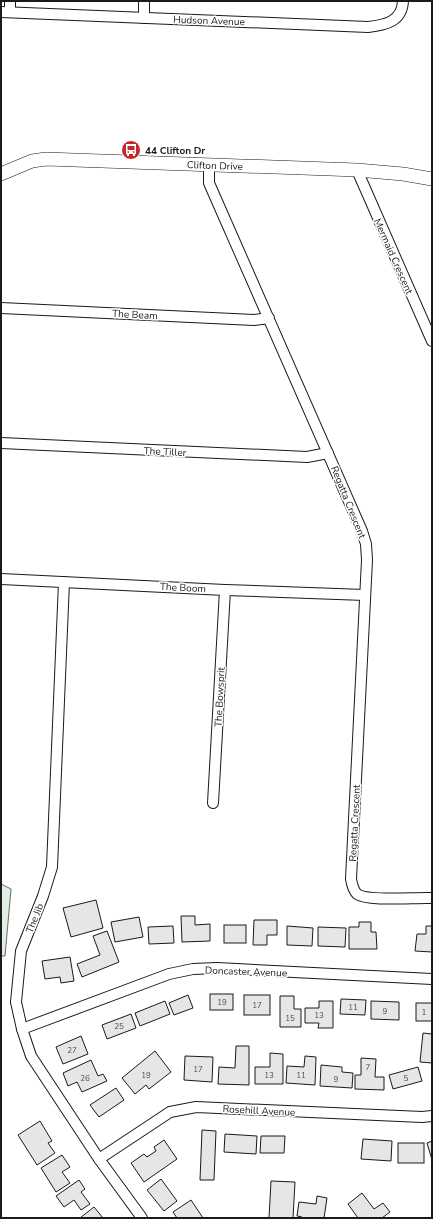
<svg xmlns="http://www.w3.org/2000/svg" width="433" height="1219" font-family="'Nunito Sans',sans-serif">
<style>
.green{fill:#e0efe3;stroke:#6a6a6a}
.building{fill:#e6e6e6;stroke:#1a1a1a}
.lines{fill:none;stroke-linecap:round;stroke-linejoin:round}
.minor-casing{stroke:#1a1a1a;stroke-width:12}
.tertiary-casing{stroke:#1a1a1a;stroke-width:14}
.minor{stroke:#fff;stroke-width:10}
.tertiary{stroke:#fff;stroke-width:13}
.labels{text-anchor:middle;stroke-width:3;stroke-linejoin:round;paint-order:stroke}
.number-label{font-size:8px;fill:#4d4d4d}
.street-label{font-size:10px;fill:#1a1a1a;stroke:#fff}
.poi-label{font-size:10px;font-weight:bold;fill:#1a1a1a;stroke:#fff;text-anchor:start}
</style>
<rect width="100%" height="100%" fill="#fff"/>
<!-- green -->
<polygon class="green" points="1,884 11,889 5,956 1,956"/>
<!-- building -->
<g class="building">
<polygon points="96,900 103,928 71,937 63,908"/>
<polygon points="181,916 195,916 195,925 210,924 210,941 182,942"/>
<polygon points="139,917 143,937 115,942 111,922"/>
<polygon points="254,920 277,920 277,935 267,935 267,945 253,945"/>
<polygon points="359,922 371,922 371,932 376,932 377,949 349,949 349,927 359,927"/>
<rect x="224" y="925" width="22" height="18"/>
<polygon points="173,926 174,943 149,944 148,927"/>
<polygon points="287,926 313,928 312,946 287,945"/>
<polygon points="426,926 432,926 432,952 415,951 417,934 426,934"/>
<polygon points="318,927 346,928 345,947 318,946"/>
<polygon points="107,931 119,962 82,977 77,964 100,955 93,936"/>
<polygon points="70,957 74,981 61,983 60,977 45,979 42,961"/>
<rect x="210" y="994" width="23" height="16"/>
<polygon points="188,995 193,1008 174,1015 169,1003"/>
<rect x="244" y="995" width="26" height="20"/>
<polygon points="280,996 294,996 294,1009 301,1009 301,1027 280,1027"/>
<polygon points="341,999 366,1000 365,1015 340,1014"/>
<polygon points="165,1001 170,1014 140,1026 135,1013"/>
<polygon points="319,1001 333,1001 333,1028 318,1028 319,1023 305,1023 305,1008 319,1008"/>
<polygon points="371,1001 399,1002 399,1020 371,1019"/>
<rect x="416" y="1003" width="16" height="18"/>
<polygon points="131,1014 136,1028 107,1039 102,1025"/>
<polygon points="423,1033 432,1034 432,1063 420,1062"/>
<polygon points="81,1036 88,1054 63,1064 56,1047"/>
<polygon points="236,1046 249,1046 249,1085 218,1084 219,1067 235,1068"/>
<polygon points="155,1051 171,1072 149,1089 146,1085 135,1094 122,1078"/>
<polygon points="270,1053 283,1054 283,1084 255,1084 255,1067 270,1067"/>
<polygon points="185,1056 213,1057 212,1082 184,1080"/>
<polygon points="305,1056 316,1057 315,1085 286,1083 287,1066 304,1067"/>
<polygon points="361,1058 376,1059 375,1077 384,1077 384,1090 355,1089 355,1075 361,1075"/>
<polygon points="91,1060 98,1076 103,1074 107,1081 82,1092 77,1082 68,1086 63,1073"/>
<polygon points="321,1065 342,1067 342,1072 353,1073 352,1088 320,1086"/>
<polygon points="418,1067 422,1081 393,1089 389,1075"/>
<polygon points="116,1088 124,1100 99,1117 90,1105"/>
<polygon points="40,1121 52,1141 48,1143 55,1153 37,1165 18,1135"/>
<polygon points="202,1130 216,1131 214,1180 200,1180"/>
<polygon points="225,1134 257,1136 256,1154 224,1152"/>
<polygon points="261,1136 285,1136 284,1153 260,1153"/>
<polygon points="363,1139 392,1141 391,1161 361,1159"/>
<polygon points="164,1140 177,1159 144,1182 131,1163 144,1154 147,1157 156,1151 154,1147"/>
<polygon points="432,1141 432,1160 427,1143"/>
<rect x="398" y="1143" width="26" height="20"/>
<polygon points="62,1155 70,1167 62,1172 70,1183 56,1192 41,1168"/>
<polygon points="161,1179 177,1201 164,1211 147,1190"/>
<polygon points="79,1180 85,1189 81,1192 90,1204 81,1210 74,1200 64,1207 56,1196"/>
<polygon points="271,1181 295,1182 293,1218 269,1218"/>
<polygon points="362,1193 374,1209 383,1203 390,1212 382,1218 358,1218 348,1204"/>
<polygon points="317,1196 327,1198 324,1218 302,1218 302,1217 297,1216 299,1202 316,1204"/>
<polygon points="191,1200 203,1218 177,1218 173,1212"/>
<polygon points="94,1207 103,1218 80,1218"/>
</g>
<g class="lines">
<defs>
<g id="minor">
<path d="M1 12 368 27C385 25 402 22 403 1"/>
<polyline points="10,12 10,1"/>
<polyline points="144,18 144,1"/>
<path d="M209 165V183L362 531 366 544 367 560 351 879C352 885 353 890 357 894 368 902 417 897 432 898"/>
<polyline points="357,170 432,341"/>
<polyline points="1,308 254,320 269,318"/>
<polyline points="1,443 307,457 328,453"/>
<polyline points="1,579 225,590 365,595"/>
<polyline points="64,582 52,867 43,896 21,951 16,1002 22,1029 31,1056 99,1159 142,1218"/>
<polyline points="213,803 225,590"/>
<polyline points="22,1029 169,974 193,969 217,968 432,979"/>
<polyline points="99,1159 170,1112 196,1107 422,1117 432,1116"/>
</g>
<polyline id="tertiary" points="1,174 32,161 46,159 357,170 403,174 432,179"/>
</defs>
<!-- minor casing -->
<use href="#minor" class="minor-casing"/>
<!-- tertiary casing -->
<use href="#tertiary" class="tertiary-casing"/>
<!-- minor -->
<use href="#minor" class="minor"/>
<!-- tertiary -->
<use href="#tertiary" class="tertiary"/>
</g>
<!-- icons -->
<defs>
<symbol id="bus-disc" viewBox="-11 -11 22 22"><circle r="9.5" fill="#c62828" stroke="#fff"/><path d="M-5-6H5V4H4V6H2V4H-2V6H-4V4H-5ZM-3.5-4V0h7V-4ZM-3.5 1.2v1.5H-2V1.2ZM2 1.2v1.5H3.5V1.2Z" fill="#fff"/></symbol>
</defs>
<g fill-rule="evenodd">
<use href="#bus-disc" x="120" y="139" width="22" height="22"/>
</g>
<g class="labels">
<!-- number labels -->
<g class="number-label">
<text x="222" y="1005">19</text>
<text x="257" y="1008">17</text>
<text x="353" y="1010">11</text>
<text x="385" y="1014">9</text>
<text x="424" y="1015">1</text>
<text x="319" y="1018">13</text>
<text x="290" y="1021">15</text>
<text x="119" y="1029">25</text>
<text x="72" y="1053">27</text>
<text x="368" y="1070">7</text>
<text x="198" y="1072">17</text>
<text x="146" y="1078">19</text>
<text x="269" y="1078">13</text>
<text x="301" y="1078">11</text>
<text x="85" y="1081">26</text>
<text x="406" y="1081">5</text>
<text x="336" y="1082">9</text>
</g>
<!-- street labels -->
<g class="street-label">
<text transform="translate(209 20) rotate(2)" y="4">Hudson Avenue</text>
<text transform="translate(215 165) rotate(2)" y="4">Clifton Drive</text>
<text transform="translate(394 256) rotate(66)" y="4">Mermaid Crescent</text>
<text transform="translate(135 314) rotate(3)" y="4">The Beam</text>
<text transform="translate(165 451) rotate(3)" y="4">The Tiller</text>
<text transform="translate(349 502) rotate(68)" y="4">Regatta Crescent</text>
<text transform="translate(183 587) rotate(3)" y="4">The Boom</text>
<text transform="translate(219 697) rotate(-87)" y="4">The Bowsprit</text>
<text transform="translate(354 823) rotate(-87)" y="4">Regatta Crescent</text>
<text transform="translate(34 918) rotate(-68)" y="4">The Jib</text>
<text transform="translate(246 971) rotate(2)" y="4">Doncaster Avenue</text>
<text transform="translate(259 1110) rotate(3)" y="4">Rosehill Avenue</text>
</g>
<!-- poi labels -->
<g class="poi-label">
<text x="145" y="154">44 Clifton Dr</text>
</g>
</g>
<!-- border -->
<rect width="433" height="1219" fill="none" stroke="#1a1a1a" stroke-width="4"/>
</svg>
